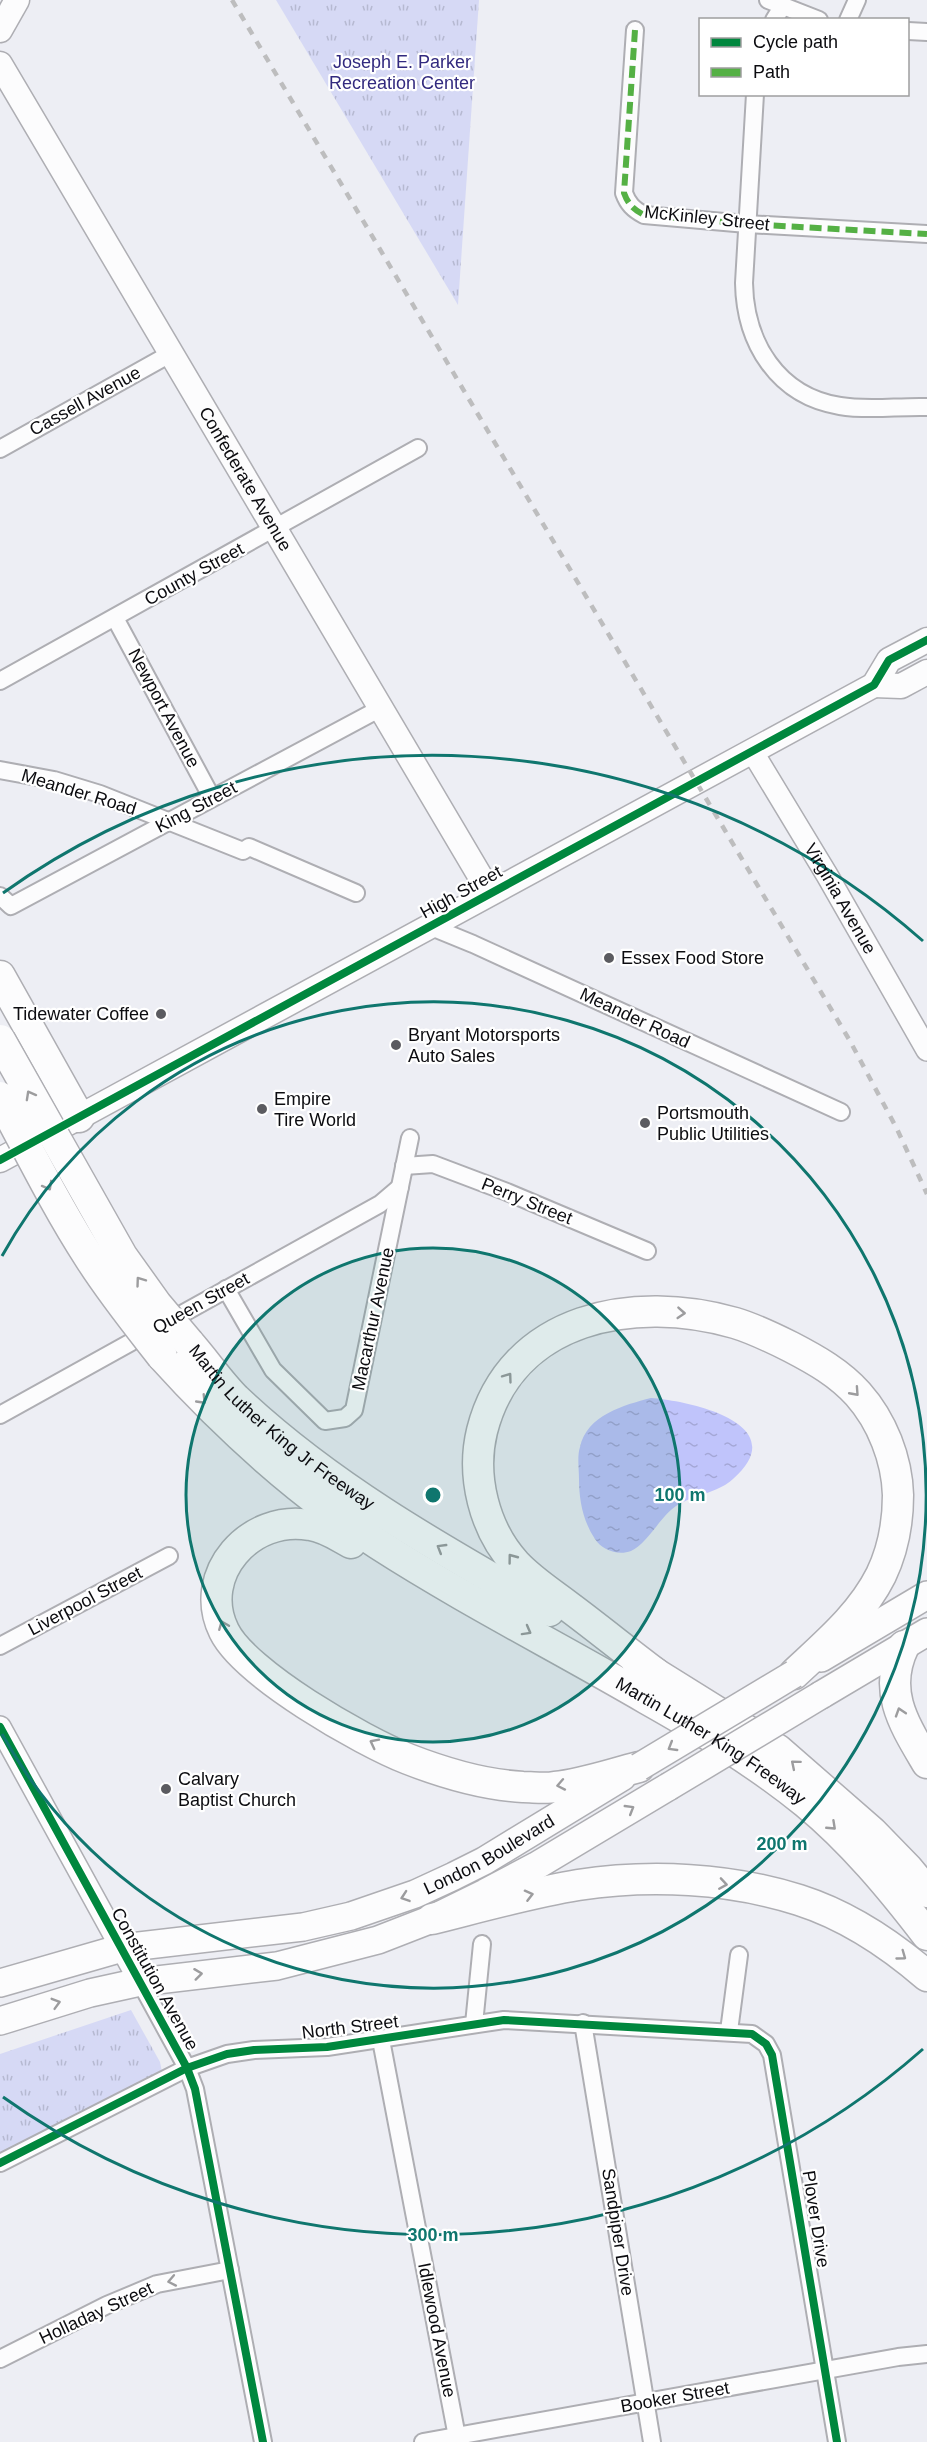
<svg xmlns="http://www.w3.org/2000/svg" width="927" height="2442" font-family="Helvetica,sans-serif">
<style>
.park{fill:url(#park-tufts)}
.water{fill:url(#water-ripples)}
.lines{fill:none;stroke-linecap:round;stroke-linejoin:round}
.minor-casing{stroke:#aeaeb3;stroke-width:20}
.tertiary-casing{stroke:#aeaeb3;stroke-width:24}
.secondary-casing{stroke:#aeaeb3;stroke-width:27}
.primary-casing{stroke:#aeaeb3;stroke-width:30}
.motorway-casing{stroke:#aeaeb3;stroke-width:33}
.minor{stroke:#fcfcfd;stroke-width:16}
.tertiary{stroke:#fcfcfd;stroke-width:21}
.secondary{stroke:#fcfcfd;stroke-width:24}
.primary{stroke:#fcfcfd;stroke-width:27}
.motorway{stroke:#fcfcfd;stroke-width:30}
.rail{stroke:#bdbdbe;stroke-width:4.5;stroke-dasharray:8 8;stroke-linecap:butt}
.primary-bridge-casing{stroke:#aeaeb3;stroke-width:30;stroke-linecap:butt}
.motorway-bridge-casing{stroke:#aeaeb3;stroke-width:33;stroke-linecap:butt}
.primary-bridge{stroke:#fcfcfd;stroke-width:27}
.motorway-bridge{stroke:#fcfcfd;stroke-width:30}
.quiet{stroke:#54b044;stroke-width:6;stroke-dasharray:12 6;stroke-linecap:butt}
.cycleway-casing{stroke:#fff;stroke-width:11}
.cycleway{stroke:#00873e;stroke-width:8}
.oneway{stroke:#9c9c9e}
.ring{fill:none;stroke:#0f766e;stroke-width:3}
.poi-dot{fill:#5b5b60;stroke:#fff;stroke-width:2}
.labels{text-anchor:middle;stroke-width:4.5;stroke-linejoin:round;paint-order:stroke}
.park-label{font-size:18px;fill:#322a7f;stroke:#fff}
.street-label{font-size:18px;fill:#0c0c10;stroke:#fff}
.poi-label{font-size:18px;fill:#0c0c10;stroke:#fff;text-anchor:start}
.centre{fill:#0f766e;stroke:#fff;stroke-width:3}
.ring-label{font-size:18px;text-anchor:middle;font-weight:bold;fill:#0f766e;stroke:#fff;stroke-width:4.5;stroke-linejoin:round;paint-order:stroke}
</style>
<defs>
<pattern id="park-tufts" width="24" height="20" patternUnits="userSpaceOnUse" patternTransform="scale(1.5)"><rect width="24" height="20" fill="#d6d9f5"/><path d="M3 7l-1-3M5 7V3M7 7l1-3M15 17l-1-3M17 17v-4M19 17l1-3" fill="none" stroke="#b6b9d1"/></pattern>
<pattern id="water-ripples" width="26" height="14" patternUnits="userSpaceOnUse" patternTransform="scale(1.5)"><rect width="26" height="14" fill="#c0c4fb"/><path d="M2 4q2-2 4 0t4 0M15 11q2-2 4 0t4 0" fill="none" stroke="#a4a7d6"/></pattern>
</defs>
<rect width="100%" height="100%" fill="#edeef4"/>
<!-- park -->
<g class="park">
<polygon points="276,0 479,0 458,305"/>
<polygon points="131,2010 160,2062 162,2072 0,2153 0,2054"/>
</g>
<!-- water -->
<path class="water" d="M651 1398C691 1401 795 1424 733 1479 718 1493 693 1495 676 1506 660 1517 647 1544 631 1551 618 1556 602 1550 595 1539 583 1521 579 1500 579 1479 579 1469 577 1456 580 1447 587 1415 624 1405 651 1398Z"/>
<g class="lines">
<defs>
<g id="minor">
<polyline points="768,0 819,20"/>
<polyline points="774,20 782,7"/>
<polyline points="848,20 857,0"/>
<path d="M635 30 624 193C628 204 633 209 644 215L747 224 927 234"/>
<polyline points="908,31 927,32"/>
<path d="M755 94 744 283C745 342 777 396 840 406 868 411 898 406 927 407"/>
<polyline points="0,449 170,354"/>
<polyline points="115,618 212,798"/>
<polyline points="0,681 418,448"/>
<polyline points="0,770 54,780 100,794 243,851 249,847 356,893"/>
<polyline points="0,896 11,906 381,708"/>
<polyline points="429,926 473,944 841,1112"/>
<polyline points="404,1166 433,1164 507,1192 647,1251"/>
<polyline points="226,1289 273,1370 325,1421 345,1418 354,1410 410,1138"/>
<polyline points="0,1415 380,1204 400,1187"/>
<polyline points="0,1646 169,1556"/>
<polyline points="140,1982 187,2068 195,2089 263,2442"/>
<polyline points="583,2023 652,2442"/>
<polyline points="474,2024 482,1944"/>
<polyline points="729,2031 739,1955"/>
<polyline points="381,2040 458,2442"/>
<polyline points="0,2163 187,2068 227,2054 254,2050 327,2047 504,2020 752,2034 766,2044 772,2055 837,2442"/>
<polyline points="0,2359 107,2305 157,2284 230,2270"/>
<polyline points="423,2442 898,2357 927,2354"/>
</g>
<g id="tertiary">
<path id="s1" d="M752 751 827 875 927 1050"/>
<polyline points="0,1727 140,1982"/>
</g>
<g id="secondary">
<polyline points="0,30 17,0"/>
<path id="s2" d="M0 64 490 893"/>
<polyline points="874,685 901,686 927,672"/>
<polyline points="0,1160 874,685 889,660 927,640"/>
</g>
<g id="primary">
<polyline points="821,1658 927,1595"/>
<polyline points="821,1695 927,1632"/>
<path id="s3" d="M0 1983 122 1948 303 1927 351 1916 415 1894 454 1876 484 1861 622 1777"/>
<polyline points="0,2021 90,1993 140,1982 277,1966 378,1940 432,1919 485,1893 536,1866 668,1787"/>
</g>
<g id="motorway">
<polyline points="0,976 79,1117"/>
<path id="s4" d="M189 1343C205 1361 219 1382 236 1399 328 1486 440 1549 549 1611"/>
<path id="s5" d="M162 1356C227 1428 296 1491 378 1544 465 1600 558 1647 647 1699 702 1730 757 1763 806 1803 852 1841 891 1888 927 1935"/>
<path d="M351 1543C338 1536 325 1527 310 1525 251 1514 196 1574 224 1631 245 1674 362 1741 408 1759 444 1773 485 1785 523 1787 533 1787 545 1789 555 1787 583 1784 611 1774 639 1767"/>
<path d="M904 1646C882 1691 904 1724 927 1763"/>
<polyline points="637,1662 778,1750 872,1832 908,1869 927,1892"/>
<path d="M655 1673C627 1652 600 1630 572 1609 553 1594 533 1582 516 1564 484 1529 471 1476 482 1431 511 1316 635 1294 735 1323 755 1329 773 1338 791 1347 816 1360 839 1373 858 1394 882 1421 897 1459 898 1495 898 1522 893 1550 881 1575 861 1615 826 1644 794 1674"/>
<path d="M432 1919C480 1907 529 1893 578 1885 650 1874 730 1878 799 1900 846 1915 890 1944 927 1976"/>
</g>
</defs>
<!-- minor casing -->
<use href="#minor" class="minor-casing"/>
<!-- tertiary casing -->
<use href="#tertiary" class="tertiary-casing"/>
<!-- secondary casing -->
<use href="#secondary" class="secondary-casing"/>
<!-- primary casing -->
<use href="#primary" class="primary-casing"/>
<!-- motorway casing -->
<use href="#motorway" class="motorway-casing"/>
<!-- minor -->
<use href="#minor" class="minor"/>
<!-- tertiary -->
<use href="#tertiary" class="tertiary"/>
<!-- secondary -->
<use href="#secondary" class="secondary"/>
<!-- primary -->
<use href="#primary" class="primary"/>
<!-- motorway -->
<use href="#motorway" class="motorway"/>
<!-- rail -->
<polyline class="rail" points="232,0 850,1041 897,1129 927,1194"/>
<defs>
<g id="primary-bridge">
<polyline points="639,1767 794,1674"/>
<polyline points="668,1787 821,1695"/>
</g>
<g id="motorway-bridge">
<polyline points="0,1040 122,1256 157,1305 189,1343"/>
<path d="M0 1097C29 1151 56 1206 89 1257 111 1292 137 1324 162 1356"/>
</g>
</defs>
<!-- primary-bridge casing -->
<use href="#primary-bridge" class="primary-bridge-casing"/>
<!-- motorway-bridge casing -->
<use href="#motorway-bridge" class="motorway-bridge-casing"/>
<!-- primary-bridge -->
<use href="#primary-bridge" class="primary-bridge"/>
<!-- motorway-bridge -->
<use href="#motorway-bridge" class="motorway-bridge"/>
<!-- quiet -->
<path class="quiet" d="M635 30 624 193C628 204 633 209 644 215L747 224 927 234"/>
<defs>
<g id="cycleway">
<polyline points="0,1160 874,685 889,660 927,640"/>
<polyline points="0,1727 187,2068 195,2089 263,2442"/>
<polyline points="0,2163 187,2068 227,2054 254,2050 327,2047 504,2020 752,2034 766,2044 772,2055 837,2442"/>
</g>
</defs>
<!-- cycleway casing -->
<use href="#cycleway" class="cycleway-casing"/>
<!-- cycleway -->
<use href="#cycleway" class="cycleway"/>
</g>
<!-- one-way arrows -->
<defs><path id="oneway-chevron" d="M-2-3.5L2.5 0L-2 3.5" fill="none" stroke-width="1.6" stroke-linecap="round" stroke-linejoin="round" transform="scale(1.5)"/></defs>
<g class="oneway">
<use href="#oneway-chevron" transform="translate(30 1095) rotate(-119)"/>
<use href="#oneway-chevron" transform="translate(48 1186) rotate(61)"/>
<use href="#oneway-chevron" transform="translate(140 1281) rotate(-126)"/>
<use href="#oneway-chevron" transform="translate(681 1313) rotate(4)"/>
<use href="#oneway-chevron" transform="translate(508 1377) rotate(-54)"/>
<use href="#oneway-chevron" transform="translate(855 1392) rotate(48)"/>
<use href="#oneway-chevron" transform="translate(202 1400) rotate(46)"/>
<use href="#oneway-chevron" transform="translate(441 1548) rotate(-149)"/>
<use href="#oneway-chevron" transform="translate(512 1558) rotate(-127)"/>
<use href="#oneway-chevron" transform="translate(223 1625) rotate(-112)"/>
<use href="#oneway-chevron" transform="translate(527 1631) rotate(29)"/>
<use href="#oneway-chevron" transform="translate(900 1712) rotate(-108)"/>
<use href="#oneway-chevron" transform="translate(374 1743) rotate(-153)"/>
<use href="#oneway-chevron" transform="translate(672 1747) rotate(149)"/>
<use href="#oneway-chevron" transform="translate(795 1764) rotate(-140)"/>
<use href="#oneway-chevron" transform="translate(561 1785) rotate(169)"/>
<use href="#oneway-chevron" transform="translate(630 1809) rotate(-31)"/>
<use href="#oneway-chevron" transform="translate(832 1826) rotate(43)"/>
<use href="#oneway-chevron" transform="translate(723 1884) rotate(9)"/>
<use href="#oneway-chevron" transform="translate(529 1895) rotate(-14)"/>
<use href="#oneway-chevron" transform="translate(405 1897) rotate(161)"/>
<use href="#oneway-chevron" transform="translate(902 1956) rotate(36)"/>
<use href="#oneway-chevron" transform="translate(198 1974) rotate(-7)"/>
<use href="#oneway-chevron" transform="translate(56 2003) rotate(-16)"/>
<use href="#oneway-chevron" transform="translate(172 2281) rotate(169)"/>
</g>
<!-- distance rings -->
<circle cx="433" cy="1495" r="247" fill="#0f766e" fill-opacity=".12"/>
<g class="ring">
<circle cx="433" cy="1495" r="247"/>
<path d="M2 1256A493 493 0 1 1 2 1734"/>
<path d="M923 2049A740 740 0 0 1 3 2097M3 893A740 740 0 0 1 923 941"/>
</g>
<!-- markers -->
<g class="poi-dot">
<circle cx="609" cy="958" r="6"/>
<circle cx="161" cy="1014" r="6"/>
<circle cx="396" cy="1045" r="6"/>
<circle cx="262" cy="1109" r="6"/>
<circle cx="645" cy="1123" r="6"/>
<circle cx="166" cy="1789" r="6"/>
</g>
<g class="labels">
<!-- park labels -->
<g class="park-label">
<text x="402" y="68">Joseph E. Parker<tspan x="402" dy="21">Recreation Center</tspan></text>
</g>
<!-- street labels -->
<g class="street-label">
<text transform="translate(707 218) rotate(6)" y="6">McKinley Street</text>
<text transform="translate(85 401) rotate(-29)" y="6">Cassell Avenue</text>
<text dy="6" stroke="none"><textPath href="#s2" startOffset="482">Confederate Avenue</textPath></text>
<text transform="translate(194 574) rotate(-29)" y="6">County Street</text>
<text transform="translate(164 708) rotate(62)" y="6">Newport Avenue</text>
<text transform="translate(79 792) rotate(17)" y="6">Meander Road</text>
<text transform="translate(196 807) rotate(-28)" y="6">King Street</text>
<text transform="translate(461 892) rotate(-29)" y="6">High Street</text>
<text dy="6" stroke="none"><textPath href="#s1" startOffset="172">Virginia Avenue</textPath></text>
<text transform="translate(635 1018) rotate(25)" y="6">Meander Road</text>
<text transform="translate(527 1201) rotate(22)" y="6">Perry Street</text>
<text transform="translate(201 1303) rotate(-29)" y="6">Queen Street</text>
<text transform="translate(373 1319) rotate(-78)" y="6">Macarthur Avenue</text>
<text dy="6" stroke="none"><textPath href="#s4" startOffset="126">Martin Luther King Jr Freeway</textPath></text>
<text transform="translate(85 1601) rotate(-28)" y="6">Liverpool Street</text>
<text dy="6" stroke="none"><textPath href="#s5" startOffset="674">Martin Luther King Freeway</textPath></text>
<text dy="6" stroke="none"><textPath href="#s3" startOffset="510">London Boulevard</textPath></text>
<text transform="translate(155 1979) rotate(61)" y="6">Constitution Avenue</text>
<text transform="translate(350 2027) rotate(-7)" y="6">North Street</text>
<text transform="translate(816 2219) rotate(81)" y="6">Plover Drive</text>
<text transform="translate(618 2232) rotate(81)" y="6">Sandpiper Drive</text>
<text transform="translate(96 2313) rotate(-25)" y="6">Holladay Street</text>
<text transform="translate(437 2330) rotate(79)" y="6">Idlewood Avenue</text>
<text transform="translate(675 2397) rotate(-10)" y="6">Booker Street</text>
</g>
<!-- poi labels -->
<g class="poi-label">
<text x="621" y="964">Essex Food Store</text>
<text x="149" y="1020" text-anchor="end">Tidewater Coffee</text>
<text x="408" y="1041">Bryant Motorsports<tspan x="408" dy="21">Auto Sales</tspan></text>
<text x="274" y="1105">Empire<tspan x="274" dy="21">Tire World</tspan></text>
<text x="657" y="1119">Portsmouth<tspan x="657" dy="21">Public Utilities</tspan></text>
<text x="178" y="1785">Calvary<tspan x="178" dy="21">Baptist Church</tspan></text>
</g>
</g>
<circle cx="433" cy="1495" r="9" class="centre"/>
<g class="ring-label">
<text x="680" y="1501">100 m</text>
<text x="782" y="1850">200 m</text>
<text x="433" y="2241">300 m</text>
</g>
<!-- legend -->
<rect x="699" y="18" width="210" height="78" fill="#ffffff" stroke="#9e9e9f" stroke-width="1.5"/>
<rect x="711" y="38" width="30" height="9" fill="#00873e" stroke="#9e9e9f" stroke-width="1.5"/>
<text x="753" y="48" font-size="18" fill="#0c0c10">Cycle path</text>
<rect x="711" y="68" width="30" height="9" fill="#54b044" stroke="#9e9e9f" stroke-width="1.5"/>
<text x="753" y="78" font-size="18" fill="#0c0c10">Path</text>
</svg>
